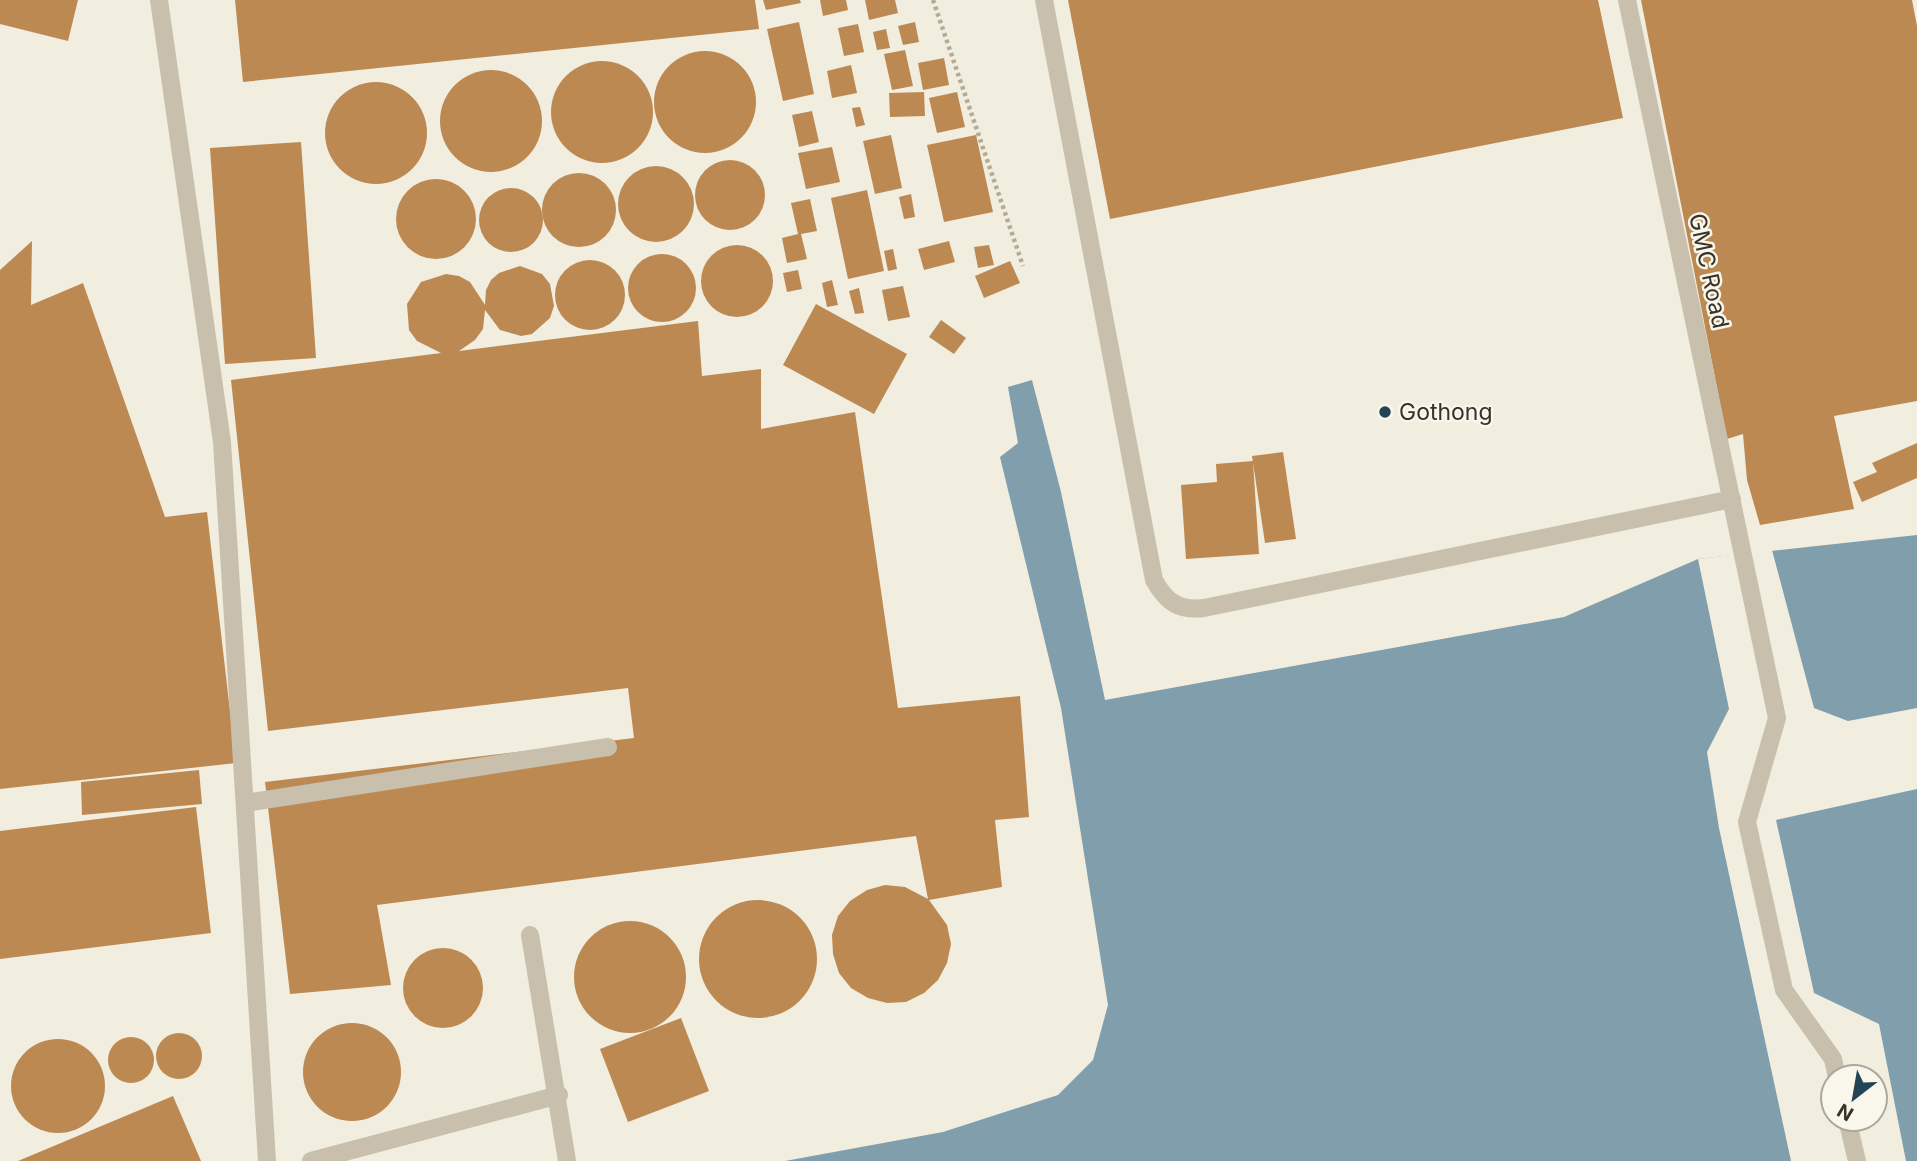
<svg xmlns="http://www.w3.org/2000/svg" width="1917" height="1161" font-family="Inter,sans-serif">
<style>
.water{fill:#809eac;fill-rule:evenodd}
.pier{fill:#f1eddf;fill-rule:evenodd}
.building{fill:#bc8952}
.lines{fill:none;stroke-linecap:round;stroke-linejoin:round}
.path{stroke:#b4ab96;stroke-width:4.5;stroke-dasharray:3.5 3.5;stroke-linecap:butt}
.minor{stroke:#c8c0ac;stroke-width:18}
.poi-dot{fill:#234455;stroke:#f9f6eb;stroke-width:2.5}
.labels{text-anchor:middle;stroke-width:5;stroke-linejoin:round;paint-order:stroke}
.street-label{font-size:23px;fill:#37322a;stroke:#f9f6eb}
.poi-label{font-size:23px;fill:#37322a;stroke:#f9f6eb;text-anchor:start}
</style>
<rect width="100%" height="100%" fill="#f1eddf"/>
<!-- water -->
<path class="water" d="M1032 380 1061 492 1105 700 1564 617 1698 559 1917 535V1161H785L943 1132 1058 1095 1093 1060 1108 1005 1061 708 1000 457 1018 443 1008 387ZM1833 1077H1875V1119H1833Z"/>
<!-- pier -->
<path class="pier" d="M1772 550 1814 708 1848 721 1917 708V789L1776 820 1814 993 1879 1024 1906 1161H1791L1719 828 1707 752 1729 709 1698 559ZM1833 1077H1875V1119H1833Z"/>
<!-- building -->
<g class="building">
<polygon points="0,0 78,0 68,41 0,24"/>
<polygon points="235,0 755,0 759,29 243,82"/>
<polygon points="763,0 800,0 801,3 766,10"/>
<polygon points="820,0 846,0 848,10 823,16"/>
<polygon points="865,0 895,0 898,13 869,20"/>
<polygon points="1068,0 1598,0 1623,118 1110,219"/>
<polygon points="1641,0 1912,0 1917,26 1917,401 1834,416 1854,509 1760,525 1747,480 1743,434 1727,439"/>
<polygon points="799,22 814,94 783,101 767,29"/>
<polygon points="915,22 919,42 903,45 898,26"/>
<polygon points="858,24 864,52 844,56 838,28"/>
<polygon points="886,29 890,48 877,50 873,32"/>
<polygon points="905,50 913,86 892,90 884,54"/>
<circle cx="705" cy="102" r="51"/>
<polygon points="944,58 949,85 923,90 918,63"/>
<circle cx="602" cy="112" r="51"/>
<polygon points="851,65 857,93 832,98 827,71"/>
<circle cx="491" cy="121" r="51"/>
<circle cx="376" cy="133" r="51"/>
<polygon points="924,92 925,116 890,117 889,93"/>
<polygon points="957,92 965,127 937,133 929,98"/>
<polygon points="860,107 865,125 856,127 852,108"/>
<polygon points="812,111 819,142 799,147 792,115"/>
<polygon points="891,135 902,188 875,194 863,141"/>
<polygon points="976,135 993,212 944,222 927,145"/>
<polygon points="301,142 316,358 225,364 210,148"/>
<polygon points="832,147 840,182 806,189 798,153"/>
<circle cx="730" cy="195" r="35"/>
<circle cx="656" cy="204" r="38"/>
<circle cx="579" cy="210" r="37"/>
<circle cx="436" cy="219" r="40"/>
<circle cx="511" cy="220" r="32"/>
<polygon points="867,190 884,271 848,279 831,198"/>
<polygon points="911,194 915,217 904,219 899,197"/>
<polygon points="810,199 817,231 801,234 807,259 787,263 782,238 798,234 791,203"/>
<polygon points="32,241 31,305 83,283 165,517 207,512 236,763 0,789 0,270"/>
<polygon points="949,241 955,262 924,270 918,249"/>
<circle cx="737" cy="281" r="36"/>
<polygon points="989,245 994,265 978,268 974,247"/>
<polygon points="893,249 897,269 888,271 884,251"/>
<circle cx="662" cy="288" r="34"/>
<circle cx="590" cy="295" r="35"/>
<polygon points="1010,261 1020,283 984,298 975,276"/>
<polygon points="520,266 542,274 550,284 554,306 550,318 532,334 521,336 500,330 485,310 483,329 475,340 459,351 698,321 702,376 761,369 761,429 855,412 898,708 1020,696 1029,817 995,820 1002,887 929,900 947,925 951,944 947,963 938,980 924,993 906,1002 887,1003 868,998 851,988 839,973 833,954 832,935 838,916 850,901 867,890 885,885 905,887 928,899 916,836 377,905 391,985 290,994 265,782 634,738 628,688 268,731 231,380 441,353 417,341 409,330 407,304 421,282 446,274 459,276 470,282 485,305 486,290 491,280 499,273"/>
<polygon points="798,270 802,289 787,292 783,273"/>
<polygon points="832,280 838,305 827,307 822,283"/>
<polygon points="903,286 910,317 888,321 882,290"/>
<polygon points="859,288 864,313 855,314 849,291"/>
<polygon points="816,304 907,354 874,414 783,365"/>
<polygon points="941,320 966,338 954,354 929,337"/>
<polygon points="1917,443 1917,478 1862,502 1853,482 1877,472 1872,463"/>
<polygon points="1283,452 1296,539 1265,543 1252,456"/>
<polygon points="1253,461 1259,554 1186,559 1181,485 1217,482 1216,464"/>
<polygon points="199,770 202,804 82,815 81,782"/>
<polygon points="196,807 211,933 0,959 0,831"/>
<circle cx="758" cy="959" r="59"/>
<circle cx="630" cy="977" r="56"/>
<circle cx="443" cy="988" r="40"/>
<polygon points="681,1018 709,1091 628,1122 600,1049"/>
<circle cx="352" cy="1072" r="49"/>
<circle cx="179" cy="1056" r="23"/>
<circle cx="131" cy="1060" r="23"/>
<circle cx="58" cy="1086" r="47"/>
<polygon points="173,1096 201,1161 18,1161"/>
</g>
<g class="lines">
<!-- path -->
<polyline class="path" points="933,0 1023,266"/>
<!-- minor -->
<g class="minor">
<polyline points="159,0 222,442 267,1161"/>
<path d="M1044 0 1154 580C1166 602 1179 611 1204 608L1732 499"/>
<polyline points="1627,0 1777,718 1747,822 1784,990 1833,1059 1837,1077"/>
<polyline points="245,803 608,747"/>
<polyline points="530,935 567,1161"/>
<polyline points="1847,1119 1857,1161"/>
<polyline points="311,1161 559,1095"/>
</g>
</g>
<!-- markers -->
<circle class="poi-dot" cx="1385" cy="412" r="7"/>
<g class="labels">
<!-- street labels -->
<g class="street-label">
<text transform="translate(1709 271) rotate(78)" y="8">GMC Road</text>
</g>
<!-- poi labels -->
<g class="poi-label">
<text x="1399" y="420">Gothong</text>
</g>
</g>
<!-- north arrow -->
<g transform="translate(1854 1098) rotate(211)"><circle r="33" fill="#f9f6eb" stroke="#aba89e" stroke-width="2"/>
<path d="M0-5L12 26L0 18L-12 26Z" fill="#234455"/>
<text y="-10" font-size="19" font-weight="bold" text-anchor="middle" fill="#37322a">N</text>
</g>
</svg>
